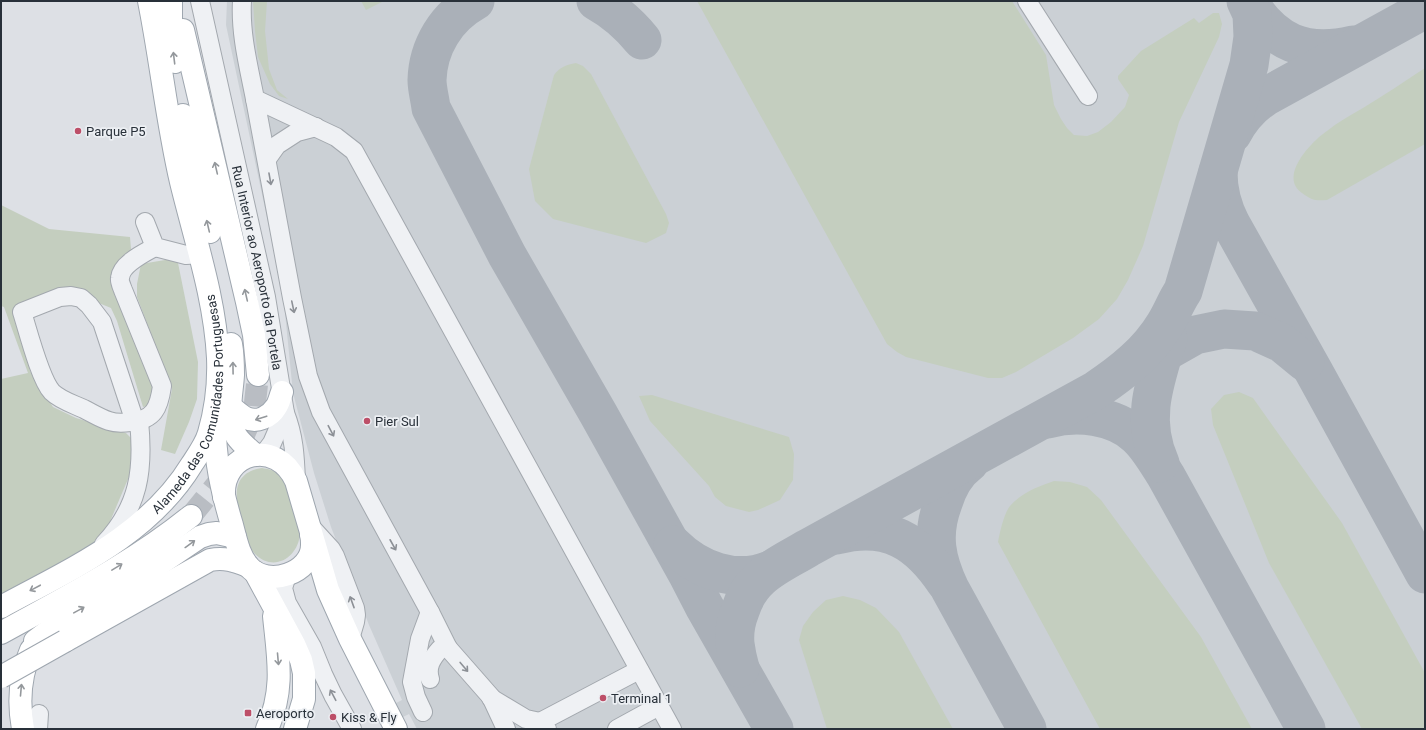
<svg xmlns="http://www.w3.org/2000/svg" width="1426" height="730" font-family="Roboto,sans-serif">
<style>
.built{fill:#cbd0d5}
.green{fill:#c4cebf}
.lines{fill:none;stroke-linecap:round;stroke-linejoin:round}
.taxiway{stroke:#aab0b8;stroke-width:39}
.major-tunnel{stroke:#b9bdc3;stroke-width:22;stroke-dasharray:22 11;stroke-linecap:butt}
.minor-casing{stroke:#a3a8ae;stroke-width:20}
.major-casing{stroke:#9ea6af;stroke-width:24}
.minor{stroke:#eff1f4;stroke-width:18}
.major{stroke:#fff;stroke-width:22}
.major-bridge-casing{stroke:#9ea6af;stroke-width:24;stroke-linecap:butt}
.major-bridge{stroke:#fff;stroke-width:22}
.oneway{stroke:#94989c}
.oneway2{stroke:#8c9096}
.poi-dot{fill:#bd4f68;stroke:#eceff3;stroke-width:1.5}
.labels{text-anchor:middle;stroke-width:3.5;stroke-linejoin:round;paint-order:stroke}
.poi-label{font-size:13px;fill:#283039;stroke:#eceff3;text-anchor:start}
.street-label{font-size:13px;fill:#283039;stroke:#eceff3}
</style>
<rect width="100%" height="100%" fill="#dde0e5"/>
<!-- built -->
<polygon class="built" points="227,1 1425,1 1425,729 417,729 409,714 399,719 392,705 402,700 369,625 331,527 314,473 293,393 283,293 226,25"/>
<!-- green -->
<g class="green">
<polygon points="253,1 267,1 265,31 269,69 277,90 288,99 279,96 270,84 258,57 255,31"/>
<polygon points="361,1 384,1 366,10"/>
<polygon points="697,1 1012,1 1046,55 1054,105 1061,119 1067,128 1074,135 1087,136 1098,132 1111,122 1125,107 1129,95 1118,79 1118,76 1141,51 1194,18 1199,23 1213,13 1219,13 1222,24 1219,37 1179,122 1143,246 1128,280 1117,299 1099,319 1073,338 1016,372 1002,378 988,378 906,357 897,352 887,344"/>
<path d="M576 63 583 66 591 74 666 214 669 223 666 233 646 243 553 219 535 201 529 169 554 75C560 67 566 65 576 63Z"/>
<path d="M1425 68V144L1327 200C1314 201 1312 200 1302 193 1278 176 1312 141 1327 131 1338 122 1351 115 1363 108 1384 95 1404 82 1425 68Z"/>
<polygon points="1,205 49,229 130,237 131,249 112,282 156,394 151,405 143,407 117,321 111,308 84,297 20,306 30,371 53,407 76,418 126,433 135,442 131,472 103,538 33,583 1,599 1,379 28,373 4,307 1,306"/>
<polygon points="177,258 198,362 197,399 189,422 175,454 161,450 172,389 137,297 137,284 141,264"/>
<polygon points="1239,392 1253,398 1342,523 1425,673 1425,729 1362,729 1269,563 1213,425 1211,409 1224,395"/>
<polygon points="652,395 789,437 794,454 793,480 780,500 758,510 749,512 726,506 715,497 709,486 650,421 639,396"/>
<path d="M262 468C268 469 274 470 279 474 291 485 295 517 300 533 299 557 274 573 255 554 249 548 247 537 244 529 236 505 227 473 262 468Z"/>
<path d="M1054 481 1070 482 1087 487 1101 500 1201 637 1252 729H1100L998 542C1000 532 1004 513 1010 506 1021 493 1039 486 1054 481Z"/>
<polygon points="843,596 860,600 876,608 899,632 953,729 827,729 799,640 803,626 813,612 826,600"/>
</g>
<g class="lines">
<!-- taxiway -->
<g class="taxiway">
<path d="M475 1C446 17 428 47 427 80 427 89 430 99 431 108L507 255 599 415 688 575 704 606 774 729"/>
<path d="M596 1C614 11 629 24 642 40"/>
<path d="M1248 1C1274 43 1305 56 1353 45"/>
<path d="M1232 134C1240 119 1251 106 1265 97L1425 9"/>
<path d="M1218 172C1218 191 1222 207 1231 224L1314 372 1425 574"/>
<polyline points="1142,365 1195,335 1224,329 1255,331 1282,343 1305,362"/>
<path d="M1048 419C1077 411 1114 415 1137 436 1149 447 1157 462 1166 476L1306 729"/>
<path d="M969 463C955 473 948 487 943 503 931 535 936 559 950 589L1027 729"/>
<path d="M1160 463C1140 419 1155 381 1168 338"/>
<path d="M837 535C887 522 918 541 946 583"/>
<path d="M673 545C698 570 735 584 770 570"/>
<path d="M740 668C738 661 736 652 735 644 734 633 736 621 740 611 751 575 778 566 808 548L1096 390C1123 372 1148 352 1165 324 1172 313 1176 301 1183 291L1249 65 1253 37 1252 14 1246 1"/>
</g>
<!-- major-tunnel -->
<g class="major-tunnel">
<polyline points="243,437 254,412 258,375"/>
<polyline points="191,516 221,479 228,466"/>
</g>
<defs>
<g id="minor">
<path id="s1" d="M200 1 266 297 285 413C294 436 295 456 296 481"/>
<path d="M242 1C240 34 249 68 255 99L336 137 354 151 672 729"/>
<polyline points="1027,1 1088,96"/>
<polyline points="255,99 292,298 308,376 321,412 430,612 420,639 412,682 416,697 423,712"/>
<polyline points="267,159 277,145 297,132 316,127"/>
<polyline points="145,222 155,247 186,255 201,254"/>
<path d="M135 422 102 322 89 305 81 298 71 296 60 297 22 312C28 331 40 379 52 392 60 400 73 404 84 409 92 413 100 418 109 421 115 423 123 423 130 422 154 420 159 408 162 386L123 290C122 287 119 281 120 278 121 264 144 253 155 247"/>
<polyline points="263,455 272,443 285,413"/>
<polyline points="310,526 331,549 335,556 355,608 356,615 355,622 350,639"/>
<path d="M104 544C139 507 144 470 139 421"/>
<polyline points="287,575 283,588 287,603 312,647 323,674 333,695 352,729"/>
<polyline points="430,612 448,648"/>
<path d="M430 679C426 667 432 658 440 649L448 648 491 697 506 729"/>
<polyline points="491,698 526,719 540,722 547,729"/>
<polyline points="540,722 639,670"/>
<polyline points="38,729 39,714"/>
<polyline points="617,729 659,706"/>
</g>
<g id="major">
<polyline points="171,1 171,28 175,62"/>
<polyline points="183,30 247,302 254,335 258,375"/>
<polyline points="183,115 210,232"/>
<path d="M231 344C233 355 233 365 233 375 232 394 225 420 237 437 242 444 249 449 255 455"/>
<path d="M231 407C235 410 241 416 246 418 257 423 270 417 276 407 279 403 280 397 282 392"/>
<path d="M215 423C214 458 222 492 232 525 236 540 239 556 249 567 268 588 312 573 312 545 312 542 312 538 311 535"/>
<path d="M224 497C221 451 277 438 296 481L328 590 350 639 396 729"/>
<polyline points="255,572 294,644 301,660 304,673 304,699 295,729"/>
<path id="s2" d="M1 607C71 569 149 535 192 464 198 455 206 444 209 433 216 409 219 383 218 358 215 298 195 240 181 182 167 122 161 61 149 1"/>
<path d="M1 633C66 597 133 563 191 516"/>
<polyline points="35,641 64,619 160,564 200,537 209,534 217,533 235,537"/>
<path d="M65 641 210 560C225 557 235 561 248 566"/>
<path d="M23 729C18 702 20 675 31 650"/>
<path d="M267 729C285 689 278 657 274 616"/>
</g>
</defs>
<!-- minor casing -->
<use href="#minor" class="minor-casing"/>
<!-- major casing -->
<use href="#major" class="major-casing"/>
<!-- minor -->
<use href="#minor" class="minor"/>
<!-- major -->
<use href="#major" class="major"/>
<defs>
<polyline id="major-bridge" points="1,677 65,641"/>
</defs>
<!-- major-bridge casing -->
<use href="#major-bridge" class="major-bridge-casing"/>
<!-- major-bridge -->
<use href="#major-bridge" class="major-bridge"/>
</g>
<!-- one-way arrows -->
<defs><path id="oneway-shaft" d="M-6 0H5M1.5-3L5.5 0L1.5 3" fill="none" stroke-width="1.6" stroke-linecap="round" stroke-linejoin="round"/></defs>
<g class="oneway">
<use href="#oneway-shaft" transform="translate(174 58) rotate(-97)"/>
<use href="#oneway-shaft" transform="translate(216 168) rotate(-103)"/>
<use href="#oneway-shaft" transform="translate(208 226) rotate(-103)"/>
<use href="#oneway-shaft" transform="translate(246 295) rotate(-103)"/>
<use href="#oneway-shaft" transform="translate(233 368) rotate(-91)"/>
<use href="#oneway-shaft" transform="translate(261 418) rotate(162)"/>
<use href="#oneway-shaft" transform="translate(190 544) rotate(-36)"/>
<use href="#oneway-shaft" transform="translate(117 567) rotate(-31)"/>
<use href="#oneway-shaft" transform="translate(35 588) rotate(152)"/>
<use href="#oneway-shaft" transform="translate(79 610) rotate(-29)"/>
<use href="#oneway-shaft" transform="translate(278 659) rotate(85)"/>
<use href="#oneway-shaft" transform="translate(21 690) rotate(-85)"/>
</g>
<g class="oneway2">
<use href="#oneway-shaft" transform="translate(270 179) rotate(80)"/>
<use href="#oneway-shaft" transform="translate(293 307) rotate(78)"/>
<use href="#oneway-shaft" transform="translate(331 431) rotate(62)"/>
<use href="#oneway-shaft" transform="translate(393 545) rotate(61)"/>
<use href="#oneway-shaft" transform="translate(352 602) rotate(-110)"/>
<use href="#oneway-shaft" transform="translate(464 667) rotate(50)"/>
<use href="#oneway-shaft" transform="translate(333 695) rotate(-118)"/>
</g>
<!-- markers -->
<g class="poi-dot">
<circle cx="78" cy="131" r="4"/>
<circle cx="367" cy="421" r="4"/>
<circle cx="603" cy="698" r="4"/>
<rect x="244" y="709" width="8" height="8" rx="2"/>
<circle cx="333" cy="717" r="4"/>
</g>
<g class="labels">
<!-- poi labels -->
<g class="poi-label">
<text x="86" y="136">Parque P5</text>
<text x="375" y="426">Pier Sul</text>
<text x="611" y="703">Terminal 1</text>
<text x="256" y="718">Aeroporto</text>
<text x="341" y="722">Kiss &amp; Fly</text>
</g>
<!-- street labels -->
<g class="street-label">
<text dy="5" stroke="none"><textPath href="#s1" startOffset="273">Rua Interior ao Aeroporto da Portela</textPath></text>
<text dy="5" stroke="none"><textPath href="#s2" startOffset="299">Alameda das Comunidades Portuguesas</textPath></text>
</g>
</g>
<!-- border -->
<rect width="1426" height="730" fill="none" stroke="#283039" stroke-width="4"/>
</svg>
